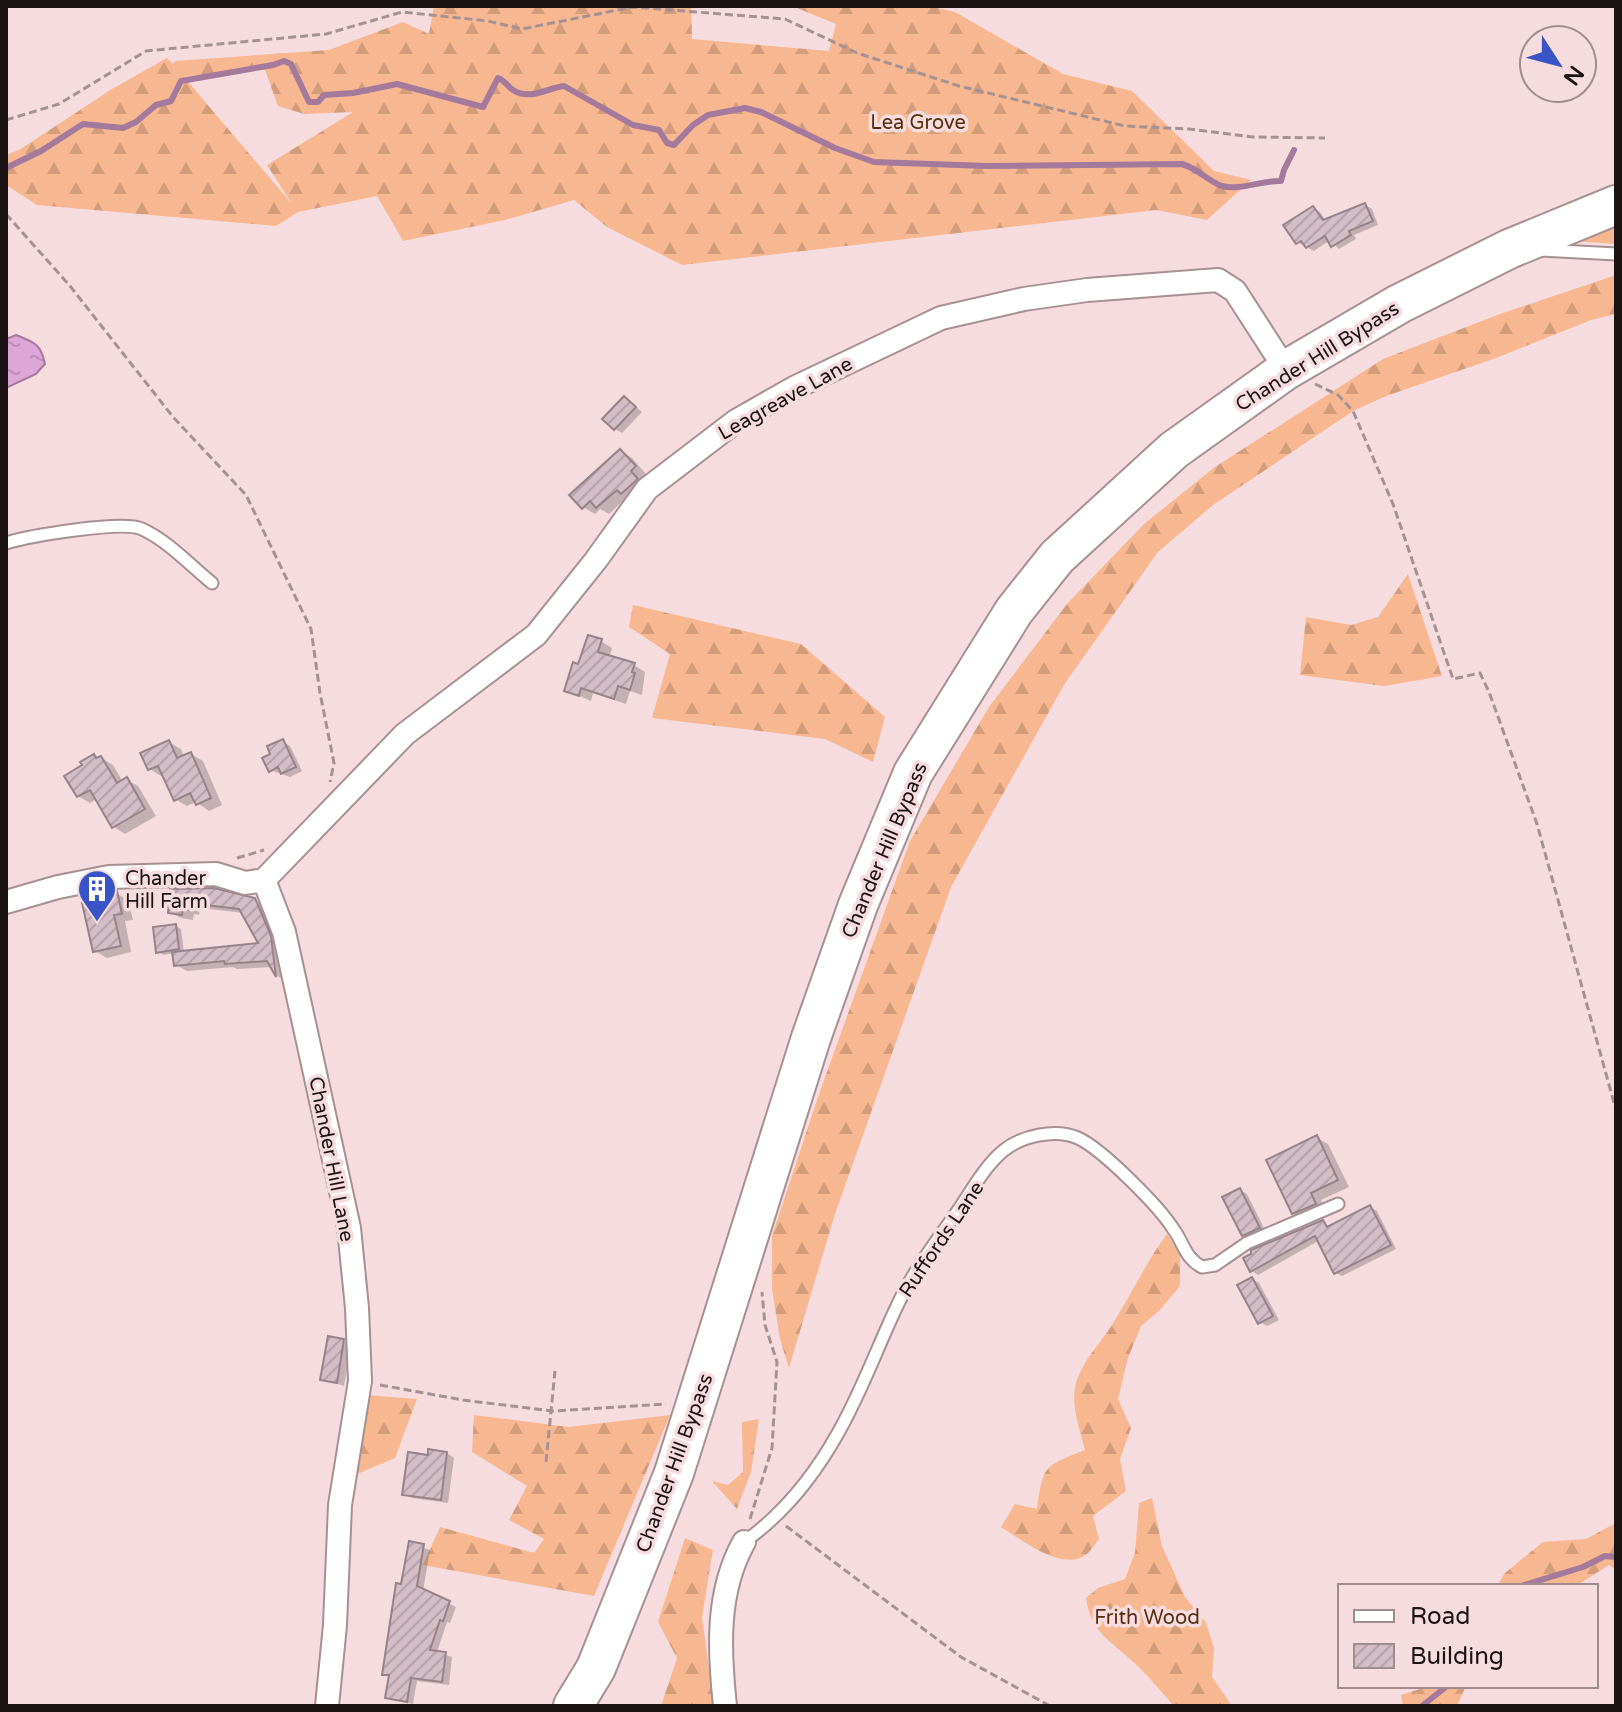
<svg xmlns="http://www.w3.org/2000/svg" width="1622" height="1712" font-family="'Varela Round',sans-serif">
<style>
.grass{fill:#f7b790}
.forest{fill:url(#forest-firs);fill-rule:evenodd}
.water{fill:url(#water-ripples);stroke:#a4799c;stroke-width:2}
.shadow{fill:#0003}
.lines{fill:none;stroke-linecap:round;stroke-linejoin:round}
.stream{stroke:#a4799c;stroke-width:6}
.building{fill:url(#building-hatch);stroke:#97828a;stroke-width:2}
.lane-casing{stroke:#a79092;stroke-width:15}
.street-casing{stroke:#a79092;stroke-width:26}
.highway-casing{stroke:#a79092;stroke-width:42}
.path{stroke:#a59194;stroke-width:3;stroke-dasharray:8 4;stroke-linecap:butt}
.lane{stroke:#fff;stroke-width:11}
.street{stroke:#fff;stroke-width:22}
.highway{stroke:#fff;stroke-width:38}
.labels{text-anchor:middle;stroke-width:7;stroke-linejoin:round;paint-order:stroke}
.park-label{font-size:20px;fill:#572d0e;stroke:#f6dcdf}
.street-label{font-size:20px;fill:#1b1314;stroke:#f6dcdf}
.poi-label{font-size:20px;fill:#1b1314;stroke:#f6dcdf;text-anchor:start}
</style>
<defs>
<pattern id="forest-firs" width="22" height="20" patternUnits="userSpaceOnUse" patternTransform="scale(2)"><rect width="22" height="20" fill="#f7b790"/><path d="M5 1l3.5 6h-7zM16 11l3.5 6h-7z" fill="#d39c7b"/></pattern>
<pattern id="water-ripples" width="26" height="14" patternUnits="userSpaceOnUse" patternTransform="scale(2)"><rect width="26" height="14" fill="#dea5d7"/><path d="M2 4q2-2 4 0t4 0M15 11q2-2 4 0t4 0" fill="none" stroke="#be8db8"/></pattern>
<pattern id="building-hatch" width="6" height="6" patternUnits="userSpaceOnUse" patternTransform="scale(2)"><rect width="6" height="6" fill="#d4bdc7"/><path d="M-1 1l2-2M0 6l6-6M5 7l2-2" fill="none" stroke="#b5a2aa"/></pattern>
</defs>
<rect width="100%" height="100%" fill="#f6dcdf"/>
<!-- grass -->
<polygon class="grass" points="1616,221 1616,244 1571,241"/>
<!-- forest -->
<g class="forest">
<path d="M434 6H691L692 39 829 51 836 24 792 6H929L955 12 1063 74 1132 91 1214 171 1251 180 1207 220 1156 210 682 265 607 227 574 200 505 220 403 241 377 196 298 212 276 226 37 205 6 185V155L19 150 112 89 167 58 173 64 175 61 329 50 403 22 429 34ZM235 70H265L278 106 304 114 353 112 267 165 292 204 184 77Z"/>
<polygon points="1616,275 1616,314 1591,320 1496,358 1386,396 1353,411 1213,505 1158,552 1065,683 951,887 835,1214 789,1368 780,1339 772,1289 772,1236 818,1097 910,841 989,707 1067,604 1144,524 1215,467 1383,359 1500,314"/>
<polygon points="1408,574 1442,676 1384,686 1300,675 1306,617 1351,625 1378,617"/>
<polygon points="633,605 801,644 885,717 873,762 825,739 652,718 670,654 629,627"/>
<path d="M1167 1234 1180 1254V1286L1159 1311 1141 1326 1128 1358 1118 1399 1131 1428 1120 1459 1126 1491 1093 1516 1099 1539C1095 1544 1091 1550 1087 1554 1063 1573 1022 1540 1001 1527L1015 1504 1037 1509C1044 1464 1043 1467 1085 1450 1080 1430 1070 1404 1076 1383 1083 1360 1100 1344 1112 1325 1131 1295 1146 1262 1167 1234Z"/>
<polygon points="367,1395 417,1399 395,1458 357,1474"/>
<polygon points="474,1415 569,1427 670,1415 594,1596 423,1565 440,1527 534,1553 544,1539 509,1520 527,1486 472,1452"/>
<polygon points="759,1419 751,1472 737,1509 712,1481 728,1485 743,1472 742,1422"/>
<path d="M1152 1498 1162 1546 1185 1597 1206 1623 1214 1648 1212 1677 1232 1706H1174C1160 1690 1146 1673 1130 1659 1107 1638 1091 1631 1086 1598L1098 1588 1125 1579 1135 1553 1139 1503Z"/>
<polygon points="1616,1523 1616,1570 1609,1565 1576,1586 1497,1586 1505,1573 1543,1542 1586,1539"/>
<polygon points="685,1538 713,1550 702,1617 714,1706 661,1706 677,1658 658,1622"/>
<polygon points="1429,1686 1466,1686 1457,1706 1403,1706 1401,1695"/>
</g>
<!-- water -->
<path class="water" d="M16 335C34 342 41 344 45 364L36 374 6 388V339Z"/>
<!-- shadow -->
<g class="shadow">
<polygon points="1365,205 1372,209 1378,225 1354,235 1356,239 1339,249 1330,240 1314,251 1297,242 1313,208 1320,212 1326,221"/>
<polygon points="625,398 642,412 622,433 615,429"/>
<polygon points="621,451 632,458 646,474 641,479 648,486 628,496 609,514 600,509 595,514 583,507"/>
<polygon points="601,641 612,648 609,658 634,665 645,672 642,695 630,691 626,704 593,693 591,701 566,690 580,667"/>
<polygon points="169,742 181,749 184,757 191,754 203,761 222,805 209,811 196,802 187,806 175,799 164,774 161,776 150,769"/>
<polygon points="283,742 290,746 302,771 290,777 270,770 273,754"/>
<polygon points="101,758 113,765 123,782 127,780 138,786 156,816 125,834 114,827 97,799 90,803 78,796"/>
<polygon points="172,891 252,898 263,905 281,944 285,980 277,976 273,967 237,969 233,967 187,971 176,965 174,953 164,955 158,952 176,926 181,929 184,953 261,945 244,913 200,908 199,915 194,914 193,920 181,918 170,912"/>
<polygon points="116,893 128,900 133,920 125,921 131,952 107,958 95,951"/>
<polygon points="1317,1138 1328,1144 1349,1187 1321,1200 1326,1211 1305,1220 1294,1213"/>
<polygon points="1240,1190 1247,1194 1266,1232 1251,1239 1243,1235"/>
<polygon points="1370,1207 1377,1211 1396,1249 1342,1276 1336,1273 1320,1240 1258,1275 1252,1271 1253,1255 1323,1222 1330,1227"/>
<polygon points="1252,1279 1259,1283 1279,1320 1267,1326 1260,1322"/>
<polygon points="344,1341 351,1346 344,1386 322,1379"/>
<polygon points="447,1453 454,1458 448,1503 412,1498 404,1494"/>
<polygon points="411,1544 430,1550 423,1591 456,1607 450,1623 447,1622 437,1652 452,1657 449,1685 417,1681 413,1704 387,1697 390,1677 384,1674"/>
</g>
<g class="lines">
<!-- stream -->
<g class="stream">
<path d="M6 168 41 151 83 124 123 128 136 122 156 105 171 101 181 81 273 65 284 61 291 64 309 102H318L324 95 353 93 397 84 483 107 498 78C506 81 507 86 513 90 530 101 547 88 564 86L633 125 659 130 667 143 674 145 693 125 708 115 745 108 761 112 835 148 874 162 987 166 1182 164C1199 169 1209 182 1222 186 1240 191 1262 180 1281 181L1284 170 1294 150"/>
<polyline points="1521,1586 1583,1567 1605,1556 1616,1557"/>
<polyline points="1422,1706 1447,1686"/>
</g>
</g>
<!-- building -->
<g class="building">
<polygon points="1365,203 1373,221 1349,231 1351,235 1331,247 1325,236 1306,248 1301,241 1296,244 1283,225 1313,206 1323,220"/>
<polygon points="624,396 636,407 614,430 602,419"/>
<polygon points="620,449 636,466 631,471 638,479 621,494 617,490 596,508 590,501 582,509 569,495"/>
<polygon points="588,635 602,639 598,652 635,663 632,672 635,673 630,690 618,686 614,699 581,688 579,696 564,691 573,662 578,664"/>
<polygon points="283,739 296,767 281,774 278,767 269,772 262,758 270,754 267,746"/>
<polygon points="169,740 177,758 191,752 211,798 196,805 190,793 174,801 158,766 148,770 140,753"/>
<polygon points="94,754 96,758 101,756 117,783 127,777 145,809 112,828 90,790 77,797 64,776 82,765 80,762"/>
<polygon points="214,888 255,898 271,936 276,977 267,961 225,964 224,961 174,966 172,952 258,943 239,909 189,903 188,910 183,909 182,915 168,913 170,889"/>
<polygon points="117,891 122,914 114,915 121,946 93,952 82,903 100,898 99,893"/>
<polygon points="176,924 179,949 156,953 153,927"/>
<polygon points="1317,1135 1338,1180 1311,1193 1316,1204 1292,1214 1266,1160"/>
<polygon points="1240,1188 1260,1228 1242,1236 1222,1197"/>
<polygon points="1370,1205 1391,1245 1334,1274 1315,1236 1250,1272 1243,1258 1251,1254 1251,1250 1323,1220 1327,1227"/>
<polygon points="1252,1277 1273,1316 1258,1324 1237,1285"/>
<polygon points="328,1336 344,1339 337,1383 320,1380"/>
<polygon points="428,1449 447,1452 441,1500 402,1495 408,1452 428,1455"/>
<polygon points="409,1541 424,1544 417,1586 450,1601 443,1621 440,1620 430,1650 446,1652 442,1682 411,1678 407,1702 385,1698 389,1675 382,1675 396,1583 401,1584"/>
</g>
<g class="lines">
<defs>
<g id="lane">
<polyline points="1541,250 1616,254"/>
<path d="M6 543C29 536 122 520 142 529 168 541 190 565 212 583"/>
<path d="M744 1542C785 1513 814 1476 838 1433 861 1393 877 1348 897 1306 913 1271 937 1241 959 1209 972 1190 985 1166 1003 1151 1021 1136 1055 1128 1078 1138 1102 1149 1159 1206 1174 1230 1184 1244 1185 1258 1202 1267L1215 1265 1247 1243 1338 1204"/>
</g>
<g id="street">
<polyline points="264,880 405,734 536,635 596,560 647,489 736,421 794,388 941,318 1024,299 1087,290 1218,280 1235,291 1286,370"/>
<polyline points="6,902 58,887 109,877 216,874 245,883 264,880 284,932 349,1228 357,1308 360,1381 340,1505 335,1625 327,1706"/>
<path d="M725 1706C719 1650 716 1592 744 1542"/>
</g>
<polyline id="highway" points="573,1706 596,1668 674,1473 811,1038 858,905 913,773 1014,611 1057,557 1174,450 1286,370 1399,304 1509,249 1616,205"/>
</defs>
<!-- lane casing -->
<use href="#lane" class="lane-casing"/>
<!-- street casing -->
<use href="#street" class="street-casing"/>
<!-- highway casing -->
<use href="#highway" class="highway-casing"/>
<!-- path -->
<g class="path">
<polyline points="6,120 59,104 146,51 326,34 402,12 488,21 522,29 633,7 785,19 857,53 959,86 1125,126 1189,129 1253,137 1325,138"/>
<polyline points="6,214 70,286 173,417 246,495 311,629 320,693 334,763 330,782"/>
<polyline points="1315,384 1338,395 1353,411 1393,504 1453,679 1480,673 1489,692 1537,824 1616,1110"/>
<polyline points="237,858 264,850"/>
<polyline points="380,1385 463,1400 552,1411 666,1404"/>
<polyline points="546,1462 555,1371"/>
<polyline points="750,1519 772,1448 777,1362 765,1325 762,1292"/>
<polyline points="786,1526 961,1657 1050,1706"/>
</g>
<!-- lane -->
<use href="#lane" class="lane"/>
<!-- street -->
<use href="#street" class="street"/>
<!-- highway -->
<use href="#highway" class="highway"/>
</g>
<!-- icons -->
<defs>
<symbol id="building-pin" viewBox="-11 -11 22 30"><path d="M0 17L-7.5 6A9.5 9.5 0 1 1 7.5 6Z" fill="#3854c6" stroke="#f6dcdf"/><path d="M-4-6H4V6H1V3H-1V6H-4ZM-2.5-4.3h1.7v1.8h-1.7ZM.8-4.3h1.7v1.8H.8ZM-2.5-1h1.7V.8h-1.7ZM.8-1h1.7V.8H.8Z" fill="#fff"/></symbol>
</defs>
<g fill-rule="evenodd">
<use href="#building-pin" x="75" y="867" width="44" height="60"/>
</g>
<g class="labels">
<!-- park labels -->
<g class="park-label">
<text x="918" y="129">Lea Grove</text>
<text x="1147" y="1624">Frith Wood</text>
</g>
<!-- street labels -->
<g class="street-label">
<text transform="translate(1317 356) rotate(-32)" y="7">Chander Hill Bypass</text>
<text transform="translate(785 398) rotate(-29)" y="7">Leagreave Lane</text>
<text transform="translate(884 850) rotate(-67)" y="7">Chander Hill Bypass</text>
<text transform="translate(332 1159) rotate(79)" y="7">Chander Hill Lane</text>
<text transform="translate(941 1239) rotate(-56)" y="7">Ruffords Lane</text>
<text transform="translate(674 1463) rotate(-70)" y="7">Chander Hill Bypass</text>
</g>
<!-- poi labels -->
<g class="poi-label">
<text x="125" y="885">Chander<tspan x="125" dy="23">Hill Farm</tspan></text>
</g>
</g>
<!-- border -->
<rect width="1622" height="1712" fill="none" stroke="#1b1314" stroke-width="16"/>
<!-- legend -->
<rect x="1338" y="1584" width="260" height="104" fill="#f6dcdf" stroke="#9e8c8e" stroke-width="2"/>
<rect x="1354" y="1610" width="40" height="12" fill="#ffffff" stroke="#9e8c8e" stroke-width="2"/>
<text x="1410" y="1624" font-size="24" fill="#1b1314">Road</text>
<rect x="1354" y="1644" width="40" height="24" fill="url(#building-hatch)" stroke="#9e8c8e" stroke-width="2"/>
<text x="1410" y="1664" font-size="24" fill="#1b1314">Building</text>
<!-- north arrow -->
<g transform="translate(1558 64) rotate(126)"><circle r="38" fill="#f6dcdf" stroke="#9e8c8e" stroke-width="2"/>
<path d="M0-6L14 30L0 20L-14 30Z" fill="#3854c6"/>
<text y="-12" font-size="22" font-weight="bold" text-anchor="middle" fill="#1b1314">N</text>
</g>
</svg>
